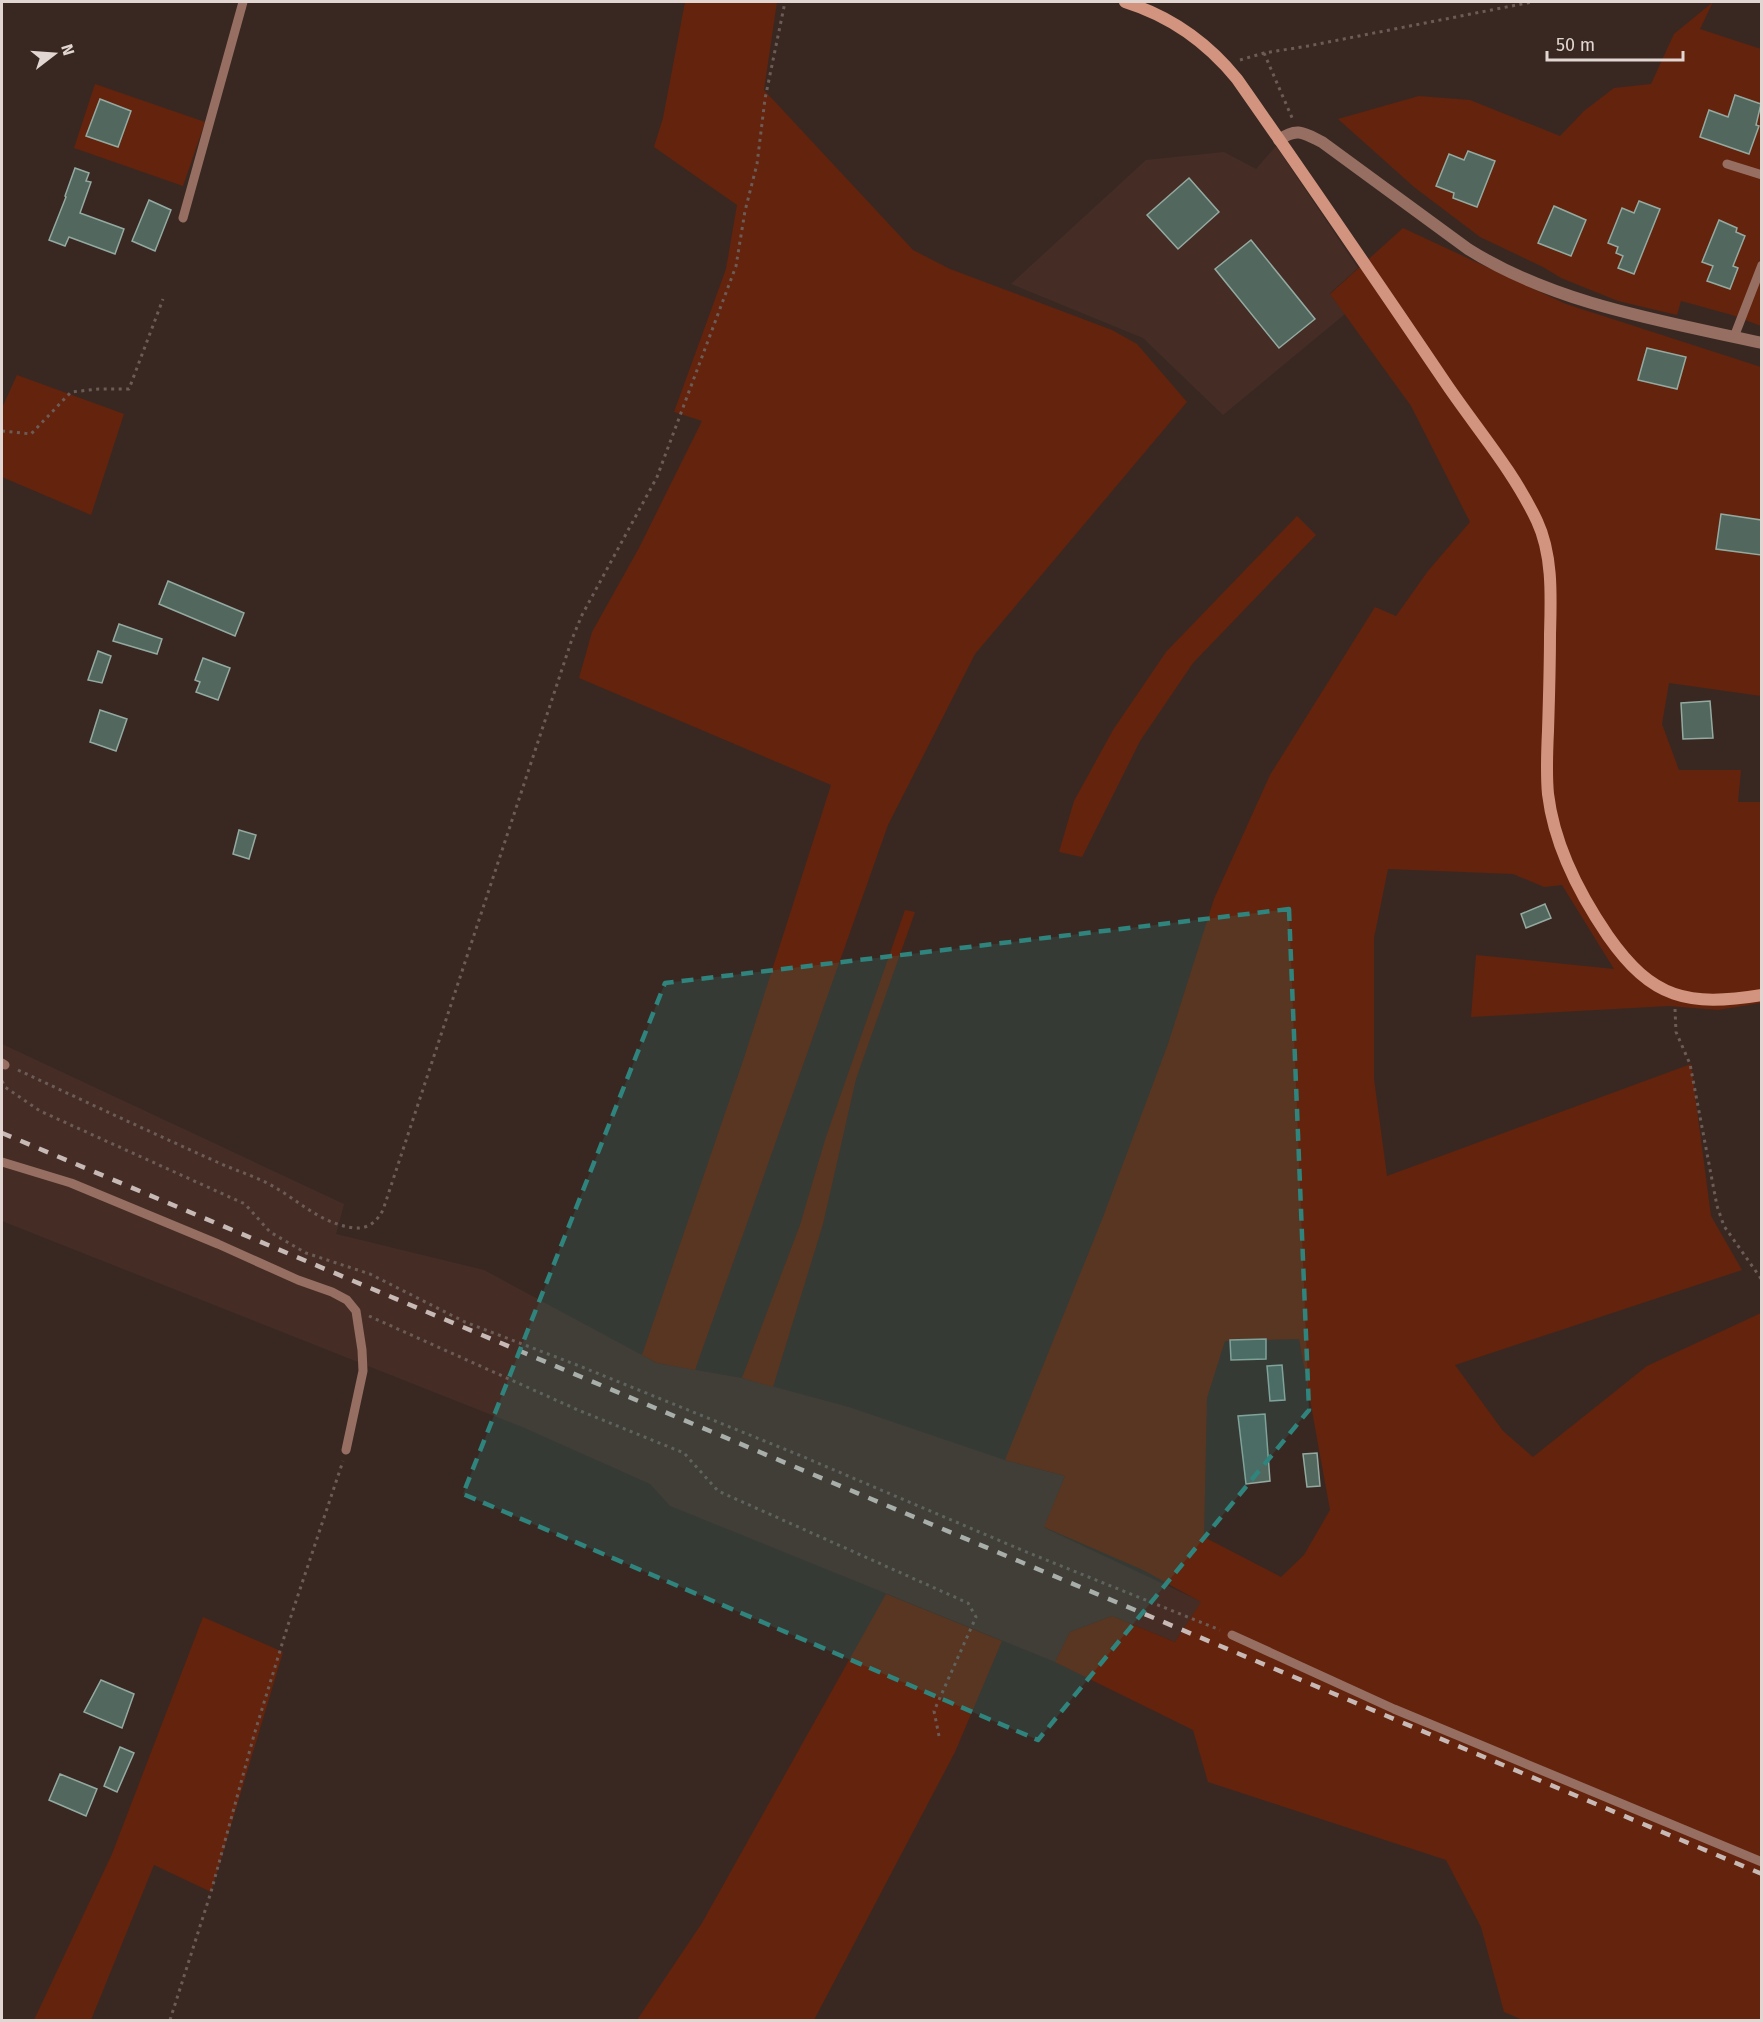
<svg xmlns="http://www.w3.org/2000/svg" width="1763" height="2022" font-family="'Fira Sans',sans-serif">
<style>
.built{fill:#452d25}
.green{fill:#64230c;fill-rule:evenodd}
.building{fill:#52675e;stroke:#94aaa1;stroke-width:1.5}
.lines{fill:none;stroke-linecap:round;stroke-linejoin:round}
.path{stroke:#6c5c57;stroke-width:3;stroke-dasharray:3 4.5;stroke-linecap:butt}
.lane{stroke:#966f62;stroke-width:9}
.street{stroke:#966f62;stroke-width:12}
.secondary{stroke:#d2947f;stroke-width:12}
.rail{stroke:#c7bab6;stroke-width:4.5;stroke-dasharray:10 10;stroke-linecap:butt}
.marked{fill:#2f847d;fill-opacity:0.2;stroke:#2f847d;stroke-width:4.5;stroke-dasharray:12 8;stroke-linejoin:round}
</style>
<rect width="100%" height="100%" fill="#392822"/>
<!-- built -->
<g class="built">
<polygon points="1276,146 1358,268 1330,293 1345,314 1223,415 1143,338 1011,284 1146,160 1224,152 1256,169"/>
<polygon points="2,1044 344,1204 336,1234 484,1270 657,1363 742,1378 849,1407 1005,1460 1065,1476 1045,1528 1202,1602 1175,1642 1112,1616 1070,1632 1055,1662 670,1506 650,1484 522,1427 2,1221"/>
</g>
<!-- green -->
<g class="green">
<polygon points="685,2 777,2 764,90 913,250 950,269 1112,330 1137,344 1187,402 975,654 888,825 695,1370 657,1363 642,1355 744,1058 831,785 579,678 592,632 639,548 702,421 674,412 726,269 737,205 654,147 663,118"/>
<polygon points="1713,2 1700,29 1761,49 1761,326 1732,315 1681,301 1677,315 1618,301 1561,278 1543,267 1480,237 1414,187 1338,119 1419,96 1470,100 1560,136 1584,111 1614,88 1651,84 1674,34"/>
<polygon points="95,84 205,122 183,186 74,148"/>
<path d="M1403 228 1566 304 1761 367V696L1669 683 1662 724 1679 770H1741L1738 802H1761V1003L1718 1010 1669 1006 1471 1017 1476 955 1614 969 1562 885 1544 887 1513 874 1388 869 1374 938V1079L1387 1176 1691 1064 1711 1216 1742 1270 1455 1365 1503 1431 1533 1457 1647 1366 1761 1313V2020H1523L1504 2012 1481 1927 1446 1860 1208 1782 1193 1730 1055 1662 1070 1632 1112 1616 1175 1642 1201 1602 1143 1570 1044 1527 1065 1476 1005 1460 1103 1217 1168 1044 1214 899 1270 775 1375 607 1396 616 1428 571 1470 522 1411 406 1330 294ZM1299 1339 1330 1510 1304 1555 1281 1577 1204 1537 1207 1398 1225 1341Z"/>
<polygon points="17,375 124,414 91,515 2,477 2,408"/>
<polygon points="1297,516 1316,535 1193,663 1140,741 1082,857 1059,852 1074,801 1113,730 1166,652"/>
<polygon points="905,910 915,912 856,1079 823,1224 773,1387 742,1378 800,1225 825,1140"/>
<polygon points="886,1594 1002,1641 955,1752 814,2020 637,2020 702,1923"/>
<polygon points="203,1617 283,1652 211,1892 154,1865 91,2020 34,2020 112,1854"/>
</g>
<!-- building -->
<g class="building">
<polygon points="1735,95 1761,104 1756,125 1759,126 1749,154 1700,137 1709,110 1728,117"/>
<polygon points="100,99 131,111 118,147 86,136"/>
<polygon points="1468,151 1495,161 1477,207 1453,198 1454,193 1436,186 1449,154 1464,160"/>
<polygon points="75,168 89,173 86,181 91,182 80,213 124,229 115,254 69,237 65,246 49,240 66,197 65,196"/>
<polygon points="1189,178 1219,212 1178,249 1147,215"/>
<polygon points="149,200 171,210 155,251 132,241"/>
<polygon points="1639,201 1660,209 1634,274 1618,268 1623,256 1616,253 1618,247 1608,243 1622,208 1634,213"/>
<polygon points="1554,206 1586,220 1571,256 1538,243"/>
<polygon points="1719,220 1737,228 1736,232 1745,236 1733,266 1738,268 1730,289 1707,281 1713,266 1702,262"/>
<polygon points="1251,240 1315,319 1279,348 1215,269"/>
<polygon points="1647,348 1686,357 1677,389 1638,380"/>
<polygon points="1721,514 1761,520 1761,555 1716,549"/>
<polygon points="168,581 244,613 235,636 159,604"/>
<polygon points="119,624 162,639 157,654 113,641"/>
<polygon points="98,651 111,656 102,683 88,680"/>
<polygon points="203,658 230,668 218,700 196,692 200,682 195,680"/>
<polygon points="1710,701 1713,738 1683,739 1681,703"/>
<polygon points="100,710 127,719 116,751 90,742"/>
<polygon points="239,830 256,835 249,859 233,854"/>
<polygon points="1545,904 1551,918 1526,928 1521,914"/>
<polygon points="1266,1339 1266,1359 1231,1360 1230,1340"/>
<polygon points="1282,1365 1285,1400 1270,1401 1267,1366"/>
<polygon points="1265,1414 1270,1481 1246,1484 1238,1416"/>
<polygon points="1317,1453 1320,1486 1307,1487 1303,1454"/>
<polygon points="101,1680 134,1694 122,1728 84,1712"/>
<polygon points="120,1747 134,1753 117,1792 104,1786"/>
<polygon points="60,1774 97,1789 86,1816 49,1800"/>
</g>
<g class="lines">
<!-- path -->
<g class="path">
<polyline points="1264,53 1293,120"/>
<polyline points="1240,60 1264,53 1308,46 1532,2"/>
<polyline points="2,431 31,434 71,392 99,389 129,389 163,299"/>
<polyline points="1675,1009 1676,1032 1690,1064 1717,1206 1724,1226 1762,1280"/>
<path d="M18 1070C84 1101 150 1132 217 1162 232 1169 248 1174 263 1181 295 1196 318 1224 355 1228 369 1229 377 1221 383 1210L572 639 582 615 657 477 736 266 745 211 757 164 765 99 785 2"/>
<polyline points="2,1081 5,1087 40,1111 245,1204 270,1232 306,1253 370,1274 465,1322 582,1367 799,1455 1024,1551 1220,1630"/>
<polyline points="369,1316 578,1410 684,1453 718,1491 968,1603 976,1617 934,1711 939,1736"/>
<polyline points="170,2020 211,1892 254,1735 287,1628 343,1461"/>
</g>
<!-- lane -->
<g class="lane">
<polyline points="1727,164 1762,175"/>
<polyline points="183,218 243,2"/>
<polyline points="1734,337 1762,265"/>
<polyline points="2,1063 5,1065"/>
<polyline points="2,1162 71,1183 218,1244 298,1280 332,1292 347,1300 356,1311 362,1350 363,1371 346,1450"/>
<polyline points="1232,1635 1394,1709 1762,1862"/>
</g>
<!-- street -->
<path class="street" d="M1279 140C1297 127 1304 133 1322 142L1468 249C1555 304 1662 321 1762 343"/>
<!-- secondary -->
<path class="secondary" d="M1125 2C1170 16 1207 42 1237 79 1307 179 1376 280 1445 382 1476 428 1513 470 1537 521 1553 555 1551 597 1550 634 1550 666 1549 699 1548 731 1547 752 1546 773 1548 794 1554 844 1580 895 1608 936 1652 999 1688 1007 1762 995"/>
<!-- rail -->
<polyline class="rail" points="2,1133 1762,1874"/>
</g>
<!-- marked area -->
<path class="marked" d="M1289 909 1309 1410 1038 1740 463 1494 665 983Z"/>
<!-- border -->
<rect width="1763" height="2022" fill="none" stroke="#e2d6d2" stroke-width="6"/>
<!-- north arrow -->
<g transform="translate(54 54) rotate(73)" stroke="#392822" stroke-width="4.5" paint-order="stroke">
<path d="M0-4.5L10 22L0 15L-10 22Z" fill="#e2d6d2"/>
<text y="-9" font-size="16" font-weight="bold" text-anchor="middle" fill="#e2d6d2">N</text>
</g>
<!-- scale -->
<path d="M1547 51v9h136v-9" fill="none" stroke="#e2d6d2" stroke-width="3"/>
<text x="1556" y="51" font-size="18" fill="#e2d6d2" stroke="#392822" stroke-width="4.5" paint-order="stroke">50 m</text>
</svg>
